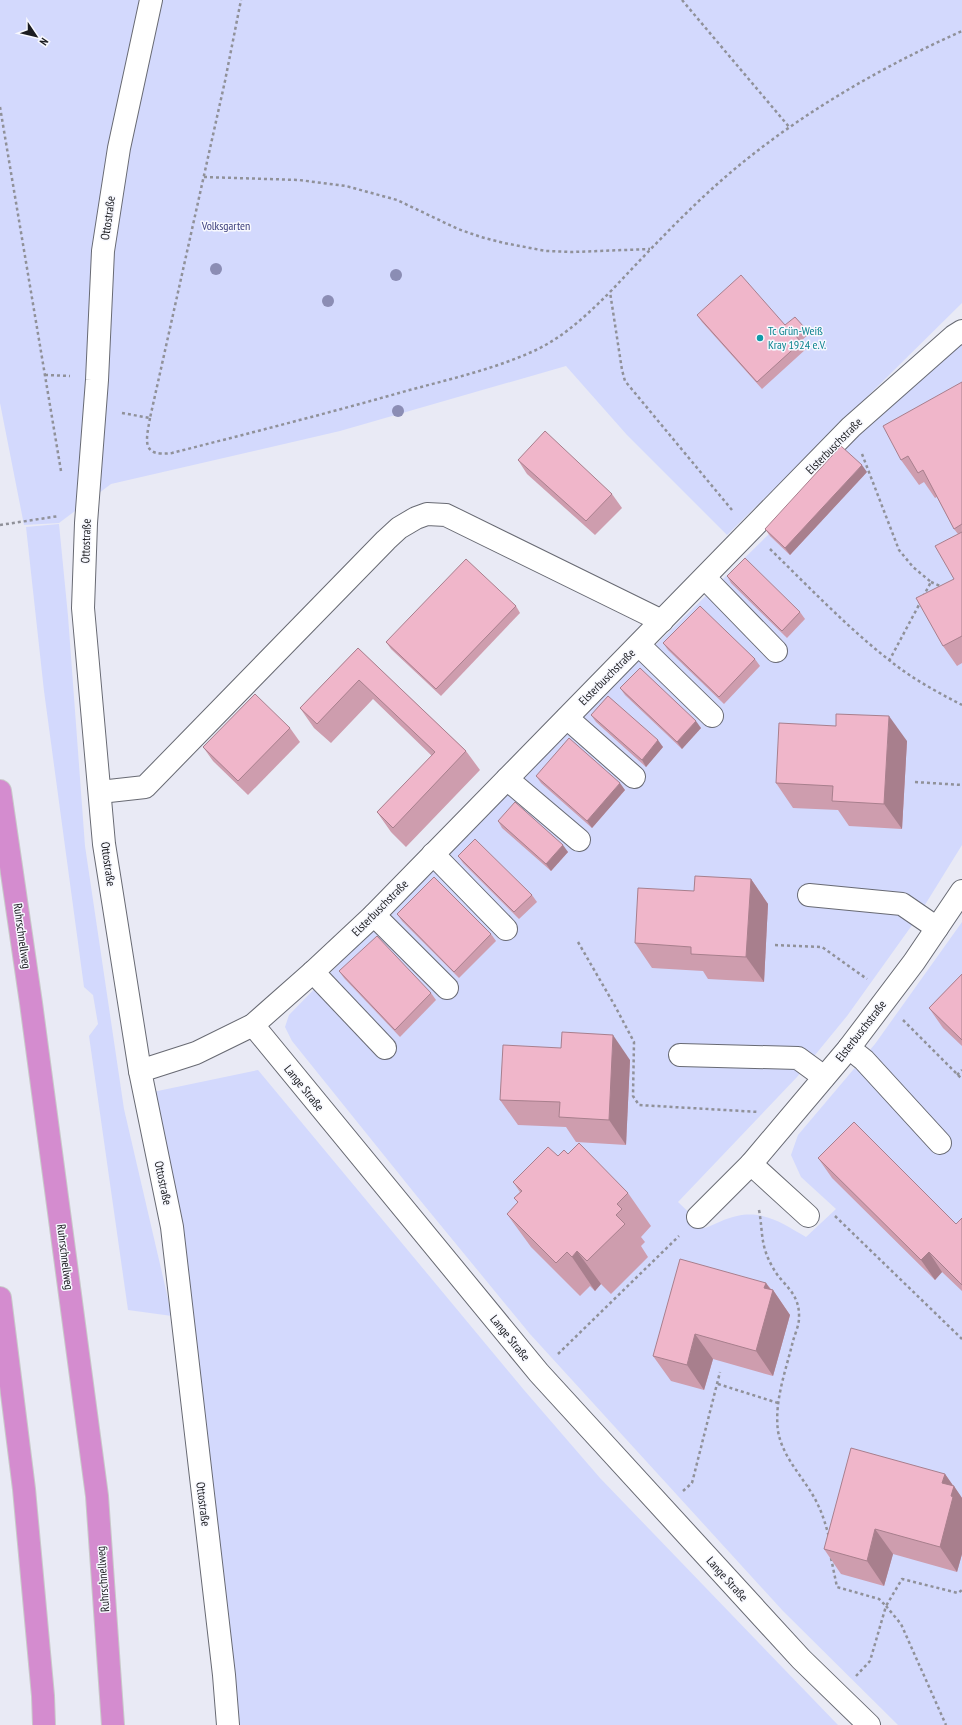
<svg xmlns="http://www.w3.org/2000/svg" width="962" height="1725" font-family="'PT Sans Narrow',sans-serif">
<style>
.green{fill:#d3d9fd}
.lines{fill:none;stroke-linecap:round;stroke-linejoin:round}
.minor-casing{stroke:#686a73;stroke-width:24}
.highway-casing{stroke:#c8c9c9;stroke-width:24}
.path{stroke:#909199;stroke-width:2.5;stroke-dasharray:3 3;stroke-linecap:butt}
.minor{stroke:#fff;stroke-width:22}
.highway{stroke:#d48ccf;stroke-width:22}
.tree{fill:#8b8db4}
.wall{fill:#ce9dae}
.shaded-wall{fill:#a87f8d}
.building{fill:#f0b6ca;stroke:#a87f8d}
.culture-dot{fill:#0f9aa8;stroke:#f7f8fe;stroke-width:1.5}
.labels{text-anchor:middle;stroke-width:3;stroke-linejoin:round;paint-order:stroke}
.street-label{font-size:12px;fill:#1b1c20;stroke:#f7f8fe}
.park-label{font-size:12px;fill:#3e417e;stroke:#f7f8fe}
.culture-label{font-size:12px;fill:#0d838f;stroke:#f7f8fe;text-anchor:start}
</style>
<rect width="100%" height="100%" fill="#e9eaf5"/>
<!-- green -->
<g class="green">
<polygon points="0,0 962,0 962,303 727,535 627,435 566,366 340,431 111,484 59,523 24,525 0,403"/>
<path d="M962 343V845L915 921 847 1016 797 1077 678 1202 705 1228C716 1224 726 1218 737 1216 764 1210 784 1224 806 1237L836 1209 801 1177 791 1155 798 1135 875 1044 962 922V1725H898L783 1611 530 1334 424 1205 292 1041 285 1027 289 1015 538 760 768 535 860 432Z"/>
<polygon points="59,524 68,616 85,846 124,1109 172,1316 128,1310 89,1036 98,1024 93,995 84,987 44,691 26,527"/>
<polygon points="258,1070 524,1390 600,1478 838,1725 234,1725 148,1093"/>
</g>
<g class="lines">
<defs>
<g id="minor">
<polyline points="151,0 119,148 103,251 97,380 86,523 83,608 104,844 140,1071 172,1227 224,1675 228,1725"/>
<polyline points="705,578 776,651"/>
<polyline points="639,645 712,716"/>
<polyline points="567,718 634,777"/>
<polyline points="507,779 579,840"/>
<polyline points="100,792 145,787 386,540 399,528 416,518 427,514 446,515 662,621"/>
<polyline points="433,854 506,929"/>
<polyline points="809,895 902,904 937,928"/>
<polyline points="374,915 447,988"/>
<polyline points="313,972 385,1048"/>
<polyline points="253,1025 539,1373 801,1659 869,1725"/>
<polyline points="849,1048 864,1060 940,1143"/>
<polyline points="680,1055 798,1058 824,1077"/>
<polyline points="140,1071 196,1053 253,1025 313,972 374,915 851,427 954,336 962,331"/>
<polyline points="751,1164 808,1216"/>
<polyline points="698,1217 751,1164 849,1048 914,962 962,891"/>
</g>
<g id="highway">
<polyline points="0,791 31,1003 97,1496 113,1725"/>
<polyline points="0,1298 24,1489 43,1696 44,1725"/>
</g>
</defs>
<!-- minor casing -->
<use href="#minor" class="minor-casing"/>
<!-- highway casing -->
<use href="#highway" class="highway-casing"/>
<!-- path -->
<g class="path">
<polyline points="682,0 790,128"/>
<polyline points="0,107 61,471"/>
<polyline points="204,177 299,180 346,186 397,200 458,229 481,237 504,243 546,251 573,252 650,249"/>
<polyline points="45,375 70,376"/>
<polyline points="122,413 150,418 225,81 241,0"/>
<path d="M150 418C146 441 141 457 172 453 250 433 329 413 406 391 450 379 495 369 536 350 565 336 588 314 610 292"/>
<polyline points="862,454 899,550 913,567 931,582 924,595"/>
<path d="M732 510 625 381 622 370 610 292C647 253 683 214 723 179 793 118 877 69 962 31"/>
<polyline points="0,525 59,516"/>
<path d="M770 549C809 587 847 627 889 660 911 678 937 692 962 705"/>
<polyline points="931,582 942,587"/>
<polyline points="889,661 920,603"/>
<polyline points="915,782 962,785"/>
<polyline points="578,942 615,1006 634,1042 633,1096 639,1105 759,1112"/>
<polyline points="775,945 822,947 867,979"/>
<polyline points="903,1020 962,1079"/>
<polyline points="957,1075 962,1070"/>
<path d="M759 1210C763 1231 760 1245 772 1266 782 1286 800 1291 799 1318 799 1325 795 1334 793 1341 786 1370 774 1401 778 1431 783 1460 806 1479 818 1505 823 1515 826 1526 829 1537"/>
<polyline points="835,1216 962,1339"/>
<polyline points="558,1354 679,1236"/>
<polyline points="718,1384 778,1403"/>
<polyline points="683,1491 692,1483 720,1372"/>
<polyline points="831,1558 837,1587 879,1599 886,1606 902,1579 958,1593 962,1590"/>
<polyline points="886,1606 901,1624 946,1725"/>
<polyline points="856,1676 870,1661 886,1606"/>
</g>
<!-- minor -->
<use href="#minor" class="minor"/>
<!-- highway -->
<use href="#highway" class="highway"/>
</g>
<!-- trees -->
<g class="tree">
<circle cx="216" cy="269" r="6"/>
<circle cx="396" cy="275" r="6"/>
<circle cx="328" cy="301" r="6"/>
<circle cx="398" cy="411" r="6"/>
</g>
<!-- wall -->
<g class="wall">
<polygon points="697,315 785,325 804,327 809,334 801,341 806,349 762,389 702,322"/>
<polygon points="962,382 962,663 957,666 943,646 954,579 958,534 954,529 937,497 935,498 924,482 919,485 901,460"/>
<polygon points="518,460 612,494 622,508 595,535 527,474"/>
<polygon points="867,472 790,555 770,536 765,529"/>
<polygon points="727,576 800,612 805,619 787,638 731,583"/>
<polygon points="516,606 520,613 441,696 391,649 386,642"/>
<polygon points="663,643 755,659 760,666 724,704 668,650"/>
<polygon points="358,648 466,751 480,770 406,847 391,832 377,812 432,756 373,699 331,743 314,728 300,708"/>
<polygon points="620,688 701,728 682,749 625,695"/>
<polygon points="591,715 663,747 646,767 596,722"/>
<polygon points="290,728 300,742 248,795 213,761 203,747"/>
<polygon points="907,741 902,829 849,826 838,810 793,808 776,783"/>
<polygon points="536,776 625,790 592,828 541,783"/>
<polygon points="498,821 568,852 551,871 502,828"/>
<polygon points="458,856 532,895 537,902 519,919 463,863"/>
<polygon points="751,879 768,904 764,982 708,979 703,971 652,968 635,943 694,891"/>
<polygon points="397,914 491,934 496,941 459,978 402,921"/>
<polygon points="339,971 431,993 436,1000 400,1037 344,978"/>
<polygon points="962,974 962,1046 943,1028 929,1008"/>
<polygon points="561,1048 630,1060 626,1145 576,1142 566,1127 518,1125 500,1100"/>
<polygon points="568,1154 628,1193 651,1226 641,1237 645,1242 641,1246 648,1257 611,1294 601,1284 595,1291 590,1286 580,1296 531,1247 507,1214 518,1203 514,1198 520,1192 513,1182"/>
<polygon points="818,1158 956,1224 962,1218 962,1291 942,1272 935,1280 832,1178"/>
<polygon points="766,1283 771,1289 773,1290 790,1315 773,1376 713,1359 704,1390 671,1381 653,1356"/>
<polygon points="945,1474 962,1498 962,1554 957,1572 893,1554 884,1586 841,1574 824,1549"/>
</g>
<!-- shaded-wall -->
<g class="shaded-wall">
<polygon points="862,465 867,472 790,555 785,548"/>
<polygon points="889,716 907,741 902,829 884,804"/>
<polygon points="696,721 701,728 682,749 677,742"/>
<polygon points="658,740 663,747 646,767 642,760"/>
<polygon points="620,783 625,790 592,828 587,821"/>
<polygon points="563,845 568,852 551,871 546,864"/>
<polygon points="751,879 768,904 764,982 746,957"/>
<polygon points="613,1035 630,1060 626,1145 609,1120"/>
<polygon points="577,1251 601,1284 595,1291 572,1257"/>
<polygon points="929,1252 942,1272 935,1280 921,1260"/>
<polygon points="766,1283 772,1292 773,1290 790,1315 773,1376 756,1351 764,1288"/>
<polygon points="695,1334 713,1359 704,1390 687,1365"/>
<polygon points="945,1474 954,1487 954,1486 962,1498 962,1554 957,1572 940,1547 942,1483"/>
<polygon points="875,1529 893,1554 884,1586 867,1561"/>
</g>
<!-- building -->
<g class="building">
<polygon points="741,275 785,325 795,317 804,327 795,335 801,342 757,382 697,315"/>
<polygon points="962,382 962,524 954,529 923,470 918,473 908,456 901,460 883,426"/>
<polygon points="545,431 612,494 586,521 518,460"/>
<polygon points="841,446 862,465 785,548 765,529"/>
<polygon points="962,532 962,636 943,646 916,598 954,579 935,546"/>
<polygon points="745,558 800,612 782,631 727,576"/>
<polygon points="466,559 516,606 436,689 386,642"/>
<polygon points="700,606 755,659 719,697 663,643"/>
<polygon points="358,648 466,751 393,828 377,812 435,752 359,680 317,724 300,708"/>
<polygon points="640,668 696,721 677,742 620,688"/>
<polygon points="255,694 290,728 238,781 203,747"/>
<polygon points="608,696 658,740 642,760 591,715"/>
<polygon points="836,714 889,716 884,804 832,801 833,786 776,783 779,723 836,726"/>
<polygon points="569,738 620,783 587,821 536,776"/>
<polygon points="515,802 563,845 546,864 498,821"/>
<polygon points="475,839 532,895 514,912 458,856"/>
<polygon points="695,876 751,879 746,957 691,954 691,947 635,943 638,888 694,891"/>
<polygon points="434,877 491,934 454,972 397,914"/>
<polygon points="377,936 431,993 395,1030 339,971"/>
<polygon points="962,974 962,1040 929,1008"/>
<polygon points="562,1032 613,1035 609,1120 559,1117 560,1102 500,1100 503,1045 561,1048"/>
<polygon points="854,1122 956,1224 962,1218 962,1285 929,1252 921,1260 818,1158"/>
<polygon points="579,1143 628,1193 617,1204 622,1209 616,1215 625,1224 587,1261 577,1251 572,1257 567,1252 556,1263 507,1214 518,1202 514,1198 522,1191 513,1182 548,1147 558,1156 564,1150 568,1154"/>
<polygon points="680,1259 766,1283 764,1288 773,1290 756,1351 695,1334 687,1365 653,1356"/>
<polygon points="851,1448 945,1474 942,1483 954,1486 951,1496 953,1497 940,1547 875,1529 867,1561 824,1549"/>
</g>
<!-- markers -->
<circle class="culture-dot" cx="760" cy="338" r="4"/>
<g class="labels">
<!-- street labels -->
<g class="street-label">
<text transform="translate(108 218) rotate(-82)" y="4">Ottostraße</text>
<text transform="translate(834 446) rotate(-45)" y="4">Elsterbuschstraße</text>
<text transform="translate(86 541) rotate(-88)" y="4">Ottostraße</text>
<text transform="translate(607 677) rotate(-45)" y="4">Elsterbuschstraße</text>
<text transform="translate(108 864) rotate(82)" y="4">Ottostraße</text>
<text transform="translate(380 908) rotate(-45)" y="4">Elsterbuschstraße</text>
<text transform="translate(22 936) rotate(82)" y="4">Ruhrschnellweg</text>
<text transform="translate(861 1031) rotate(-52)" y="4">Elsterbuschstraße</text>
<text transform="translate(304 1088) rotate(51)" y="4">Lange Straße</text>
<text transform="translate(163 1183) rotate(78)" y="4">Ottostraße</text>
<text transform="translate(65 1257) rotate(83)" y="4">Ruhrschnellweg</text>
<text transform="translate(510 1338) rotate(51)" y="4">Lange Straße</text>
<text transform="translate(203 1504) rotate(83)" y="4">Ottostraße</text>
<text transform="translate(103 1579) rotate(-94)" y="4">Ruhrschnellweg</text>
<text transform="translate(727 1579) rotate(48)" y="4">Lange Straße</text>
</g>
<!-- park labels -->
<g class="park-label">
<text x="226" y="230">Volksgarten</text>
</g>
<!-- culture labels -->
<g class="culture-label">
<text x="768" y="335">Tc Grün-Weiß<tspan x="768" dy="14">Kray 1924 e.V.</tspan></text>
</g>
</g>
<!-- north arrow -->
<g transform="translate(36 36) rotate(125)" stroke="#f7f8fe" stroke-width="3" paint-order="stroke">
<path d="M0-3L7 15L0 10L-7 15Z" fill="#1b1c20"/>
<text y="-6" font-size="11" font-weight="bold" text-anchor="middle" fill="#1b1c20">N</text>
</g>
</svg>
